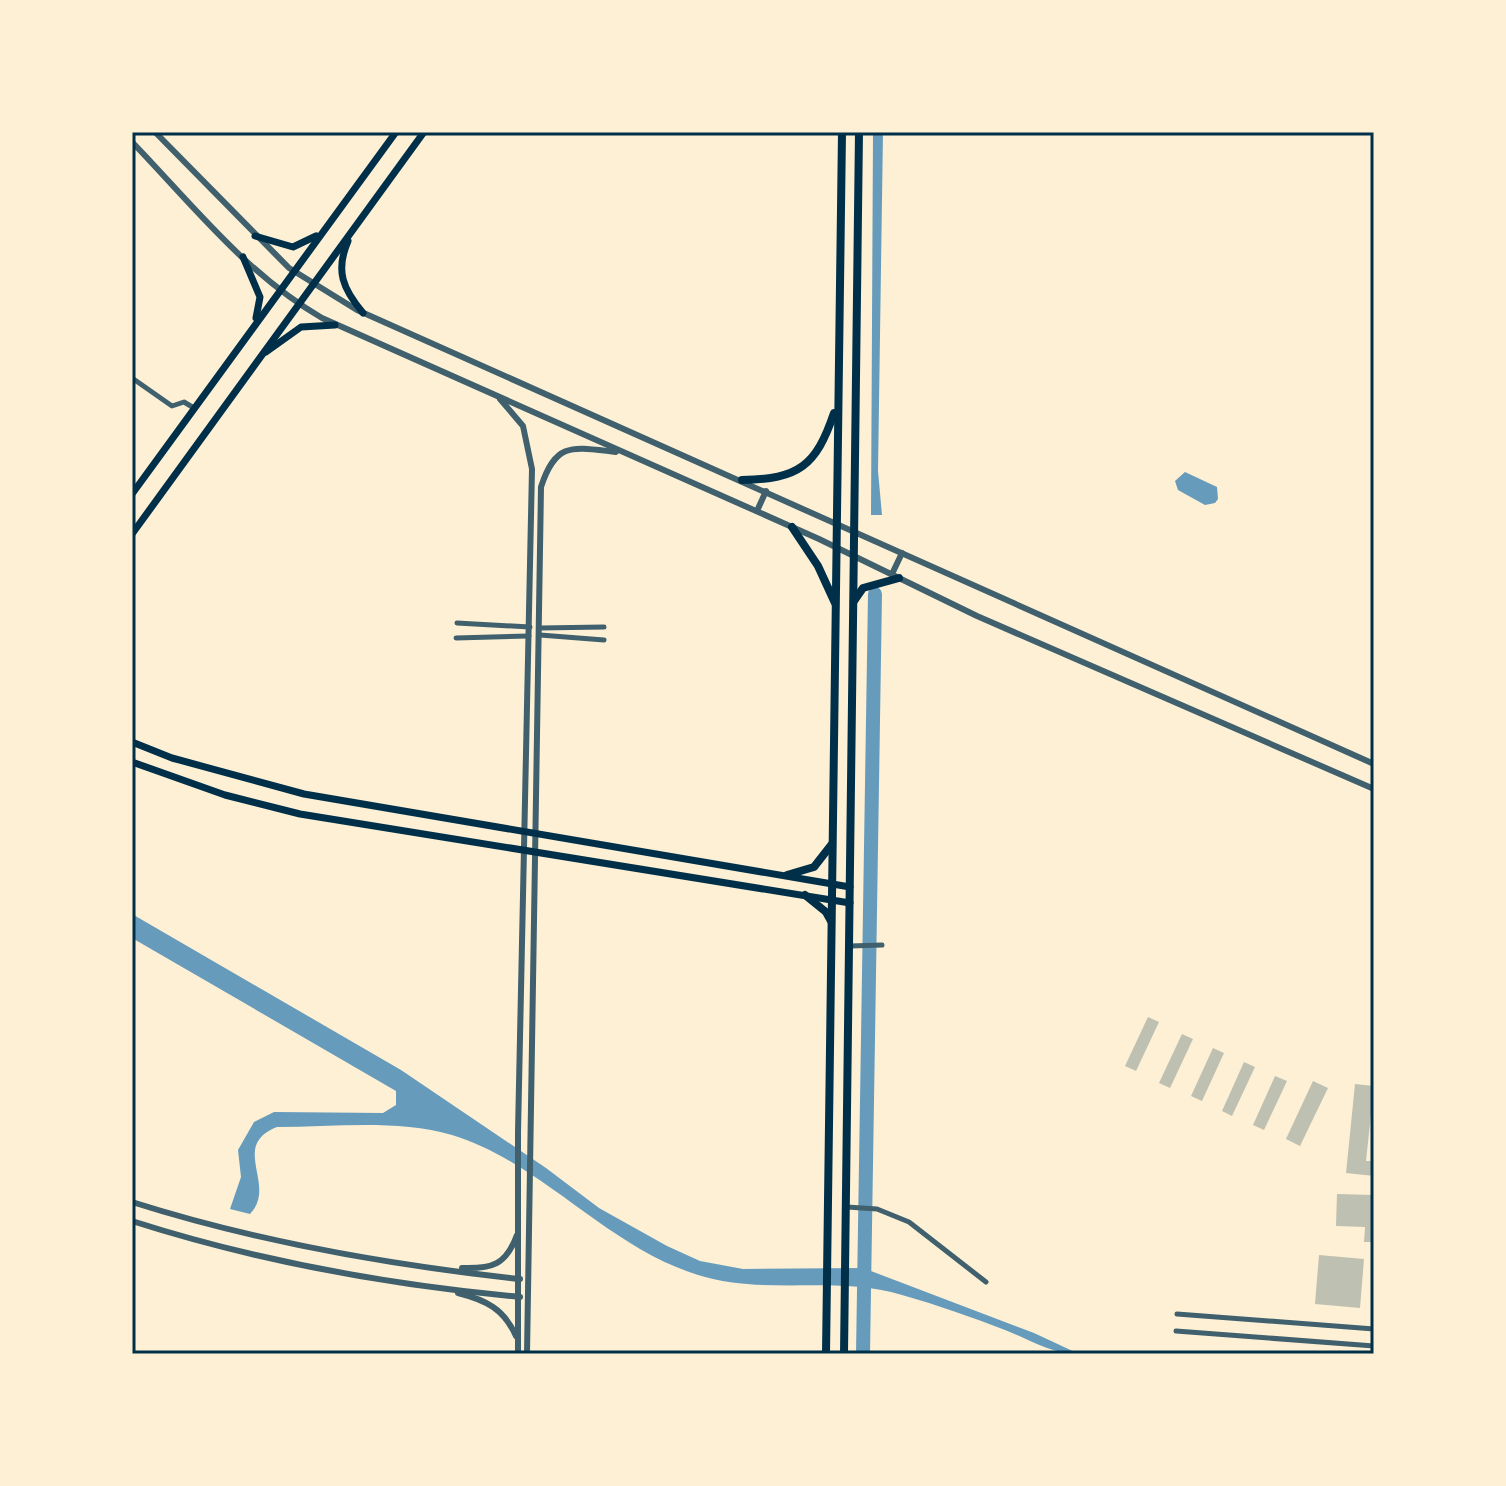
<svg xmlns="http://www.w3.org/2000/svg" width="1506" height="1486" font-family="Rubik,sans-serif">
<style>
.water{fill:#669bbc}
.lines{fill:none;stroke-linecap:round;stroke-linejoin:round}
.river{stroke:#669bbc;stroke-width:14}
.building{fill:#bec0b2}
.minor{stroke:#3f606c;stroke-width:5}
.tertiary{stroke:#3f606c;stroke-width:6}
.secondary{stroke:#003049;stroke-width:7}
.trunk{stroke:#003049;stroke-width:8}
.neatline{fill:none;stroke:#003049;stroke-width:3}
</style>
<rect width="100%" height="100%" fill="#fdf0d5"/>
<!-- water -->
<g class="water">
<polygon points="873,132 883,132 878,471 882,515 871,515"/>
<polygon points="1185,472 1217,487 1218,499 1215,503 1205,505 1178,490 1175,481"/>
<path d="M132 914 401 1070 546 1168 599 1208 667 1246 700 1261 743 1269 863 1268 1034 1333 1079 1354C1051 1354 1031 1340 1005 1330 972 1317 937 1305 902 1295 836 1275 764 1296 698 1275 605 1246 543 1163 452 1135 397 1119 334 1127 277 1127 229 1146 278 1185 250 1214L230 1209 241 1177 238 1150 254 1122 274 1112 383 1113 396 1105V1091L132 938Z"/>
</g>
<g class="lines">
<!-- river -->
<polyline class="river" points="863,1354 875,594"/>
</g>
<!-- building -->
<g class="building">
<polygon points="1148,1017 1159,1022 1136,1071 1125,1066"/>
<polygon points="1182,1034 1193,1039 1170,1088 1159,1083"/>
<polygon points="1213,1048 1224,1053 1202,1101 1191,1096"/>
<polygon points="1244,1062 1255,1067 1232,1116 1222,1111"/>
<polygon points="1275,1076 1287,1081 1264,1130 1253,1125"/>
<polygon points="1313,1081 1328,1088 1300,1146 1286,1139"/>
<polygon points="1355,1084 1374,1086 1366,1161 1374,1161 1374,1176 1346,1173"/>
<polygon points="1337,1194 1374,1195 1374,1242 1364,1242 1365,1227 1336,1226"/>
<polygon points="1319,1255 1364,1259 1360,1308 1315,1304"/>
</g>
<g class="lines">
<!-- minor -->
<g class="minor">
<polyline points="132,378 172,406 184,402 194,408"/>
<polyline points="457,623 530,627"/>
<polyline points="540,628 604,627"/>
<polyline points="540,635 604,640"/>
<polyline points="456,638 529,636"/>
<polyline points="850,946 882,945"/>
<polyline points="847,1207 877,1209 909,1222 986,1282"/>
<polyline points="1177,1314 1374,1329"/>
<polyline points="1176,1331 1374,1346"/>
</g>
<!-- tertiary -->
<g class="tertiary">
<polyline points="155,132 289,268 357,310 1374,764"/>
<path d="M132 142C191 203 247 275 322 318L819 539 977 616 1374 789"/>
<polyline points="500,399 523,426 532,469 518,1132 518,1354"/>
<polyline points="757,511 766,491"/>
<polyline points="892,574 902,553"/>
<path d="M132 1202C258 1242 389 1265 520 1279"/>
<path d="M132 1221C257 1261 390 1285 520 1297"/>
<path d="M462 1268C492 1269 506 1265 517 1235"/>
<path d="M458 1293C486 1300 504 1309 516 1336"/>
<path d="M527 1354 541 487C556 441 573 447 616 452"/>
</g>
<!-- secondary -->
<g class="secondary">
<polyline points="255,236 293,247 316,236"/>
<path d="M348 241C335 271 343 289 363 313"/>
<polyline points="243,257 260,297 256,318"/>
<polyline points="266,352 301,327 335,325"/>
<polyline points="132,494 396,132"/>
<polyline points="132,534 424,132"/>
<polyline points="132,742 172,758 304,794 850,887"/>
<polyline points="132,762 225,795 300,814 850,903"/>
</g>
<!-- trunk -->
<g class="trunk">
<path d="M742 480C799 479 816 466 834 413"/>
<polyline points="792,527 818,566 835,603"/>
<polyline points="854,601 863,588 899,578"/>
<polyline points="787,875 814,867 832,844"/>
<polyline points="805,895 826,912 831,921"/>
<polyline points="826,1354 842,132"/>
<polyline points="844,1354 859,132"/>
</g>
</g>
<!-- border -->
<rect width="1506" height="1486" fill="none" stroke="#fdf0d5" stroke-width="268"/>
<rect x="134" y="134" width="1238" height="1218" class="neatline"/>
</svg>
